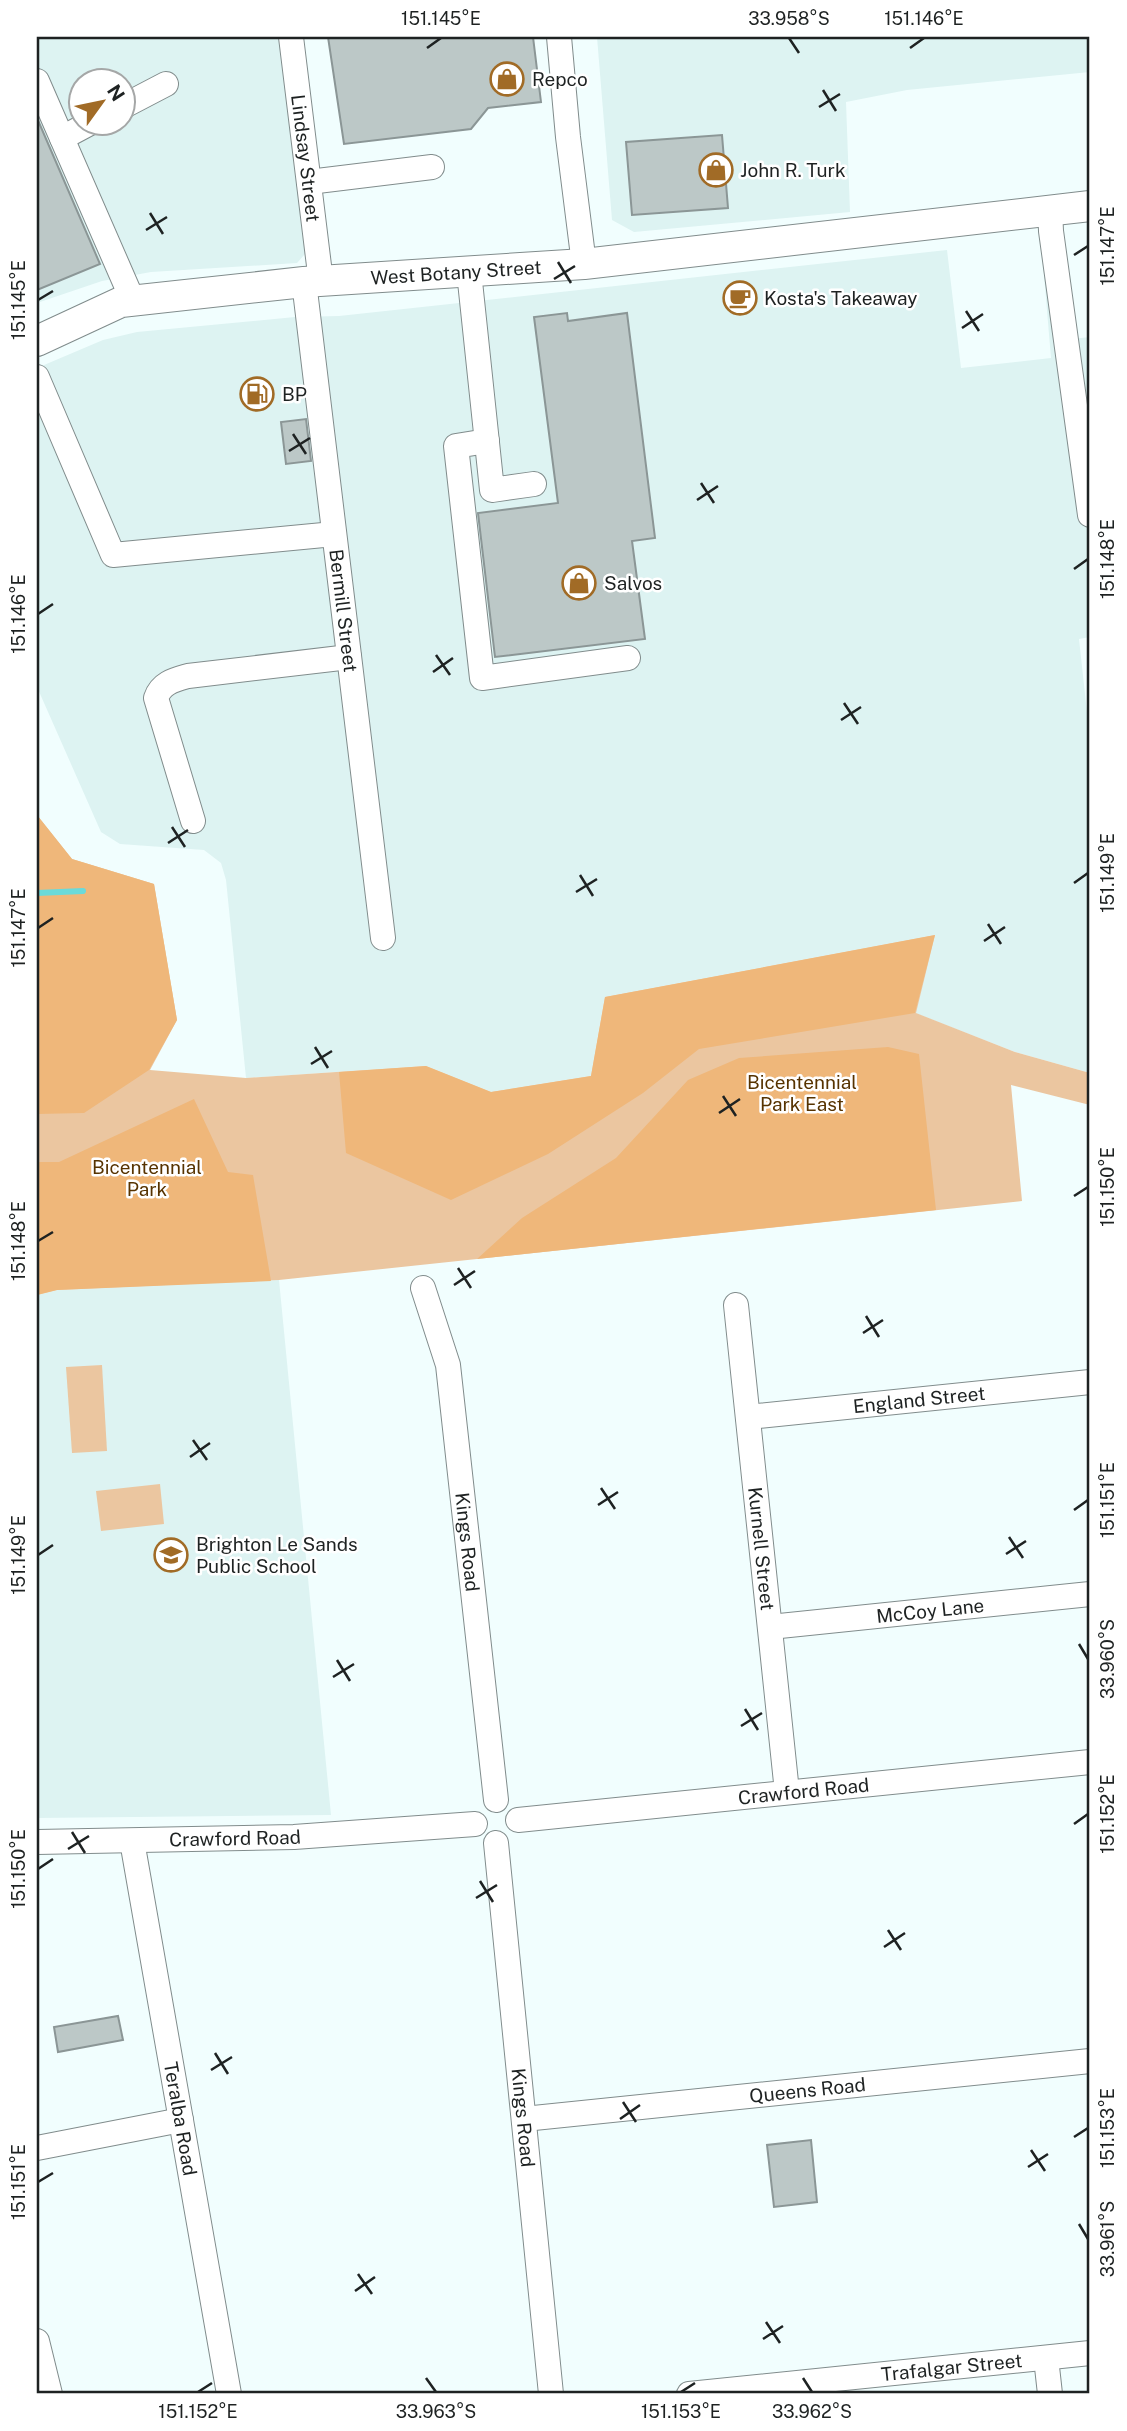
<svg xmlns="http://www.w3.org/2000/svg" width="1127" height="2431" font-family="'Public Sans',sans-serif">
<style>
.built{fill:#ddf3f2;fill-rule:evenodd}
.green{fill:#ebc6a0}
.forest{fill:#efb77a}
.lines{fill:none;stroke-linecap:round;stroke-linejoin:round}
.stream{stroke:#6bdad9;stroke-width:6}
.building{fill:#bcc8c7;stroke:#8b9696;stroke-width:2}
.minor-casing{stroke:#818c8c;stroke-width:26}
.major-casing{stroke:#818c8c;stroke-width:32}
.minor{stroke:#fff;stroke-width:24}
.major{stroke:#fff;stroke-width:30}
.ticks{fill:none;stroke:#1e2222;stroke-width:2.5}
.labels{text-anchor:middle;stroke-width:5;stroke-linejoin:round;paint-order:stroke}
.poi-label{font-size:19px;fill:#1e2222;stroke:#fff;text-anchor:start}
.street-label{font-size:19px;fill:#1e2222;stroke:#fff}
.park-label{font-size:19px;fill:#573300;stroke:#fff}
.neatline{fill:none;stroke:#1e2222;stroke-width:2.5}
.ticks-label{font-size:18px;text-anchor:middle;fill:#1e2222}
</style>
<rect width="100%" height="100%" fill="#f1fefe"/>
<!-- built -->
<g class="built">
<path d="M37 37H279L300 168 305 254 297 263 151 272 102 281 37 303ZM80 80H122V122H80Z"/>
<polygon points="597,37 1090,37 1090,72 907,90 846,102 850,212 634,232 612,220"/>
<polygon points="1041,239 1072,339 1090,337 1090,637 1079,639 1090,740 1090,1073 1015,1052 915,1013 935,935 605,997 591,1076 491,1092 426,1066 246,1078 226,880 221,863 204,850 120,844 101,832 37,687 37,368 103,340 137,332 295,317 339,316 947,250 961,368 1051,358"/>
<polygon points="279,1280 331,1815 37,1818 37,1295 57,1290"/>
</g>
<!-- green -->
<g class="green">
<polygon points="37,815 72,859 154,884 177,1020 150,1070 246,1078 426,1066 491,1092 591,1076 605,997 935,935 916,1013 1015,1052 1090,1073 1090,1105 1011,1085 1022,1201 279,1280 57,1290 37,1295"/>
<polygon points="102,1365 107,1451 72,1453 66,1367"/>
<polygon points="160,1484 164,1524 101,1531 96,1491"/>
</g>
<!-- forest -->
<g class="forest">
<polygon points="37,815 72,859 154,884 177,1020 149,1070 84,1113 37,1114"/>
<polygon points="935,935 915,1013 699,1049 643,1093 548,1154 451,1200 346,1153 339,1072 426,1066 491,1092 591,1076 605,997"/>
<polygon points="888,1047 919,1054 936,1210 477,1259 522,1218 616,1158 688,1080 739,1058"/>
<polygon points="194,1099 228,1172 253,1175 271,1281 57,1290 37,1295 37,1162 59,1162"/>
</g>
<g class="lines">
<!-- stream -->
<polyline class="stream" points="37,893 83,891"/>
</g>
<!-- building -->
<g class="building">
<polygon points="328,37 533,37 541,102 488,108 471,129 344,144"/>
<polygon points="37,118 100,264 37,290"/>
<polygon points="722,135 728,208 632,215 626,142"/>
<polygon points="567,313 568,321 627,313 655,538 632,541 645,639 495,657 478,513 558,503 534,317"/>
<polygon points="306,419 311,461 286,464 281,422"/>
<polygon points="118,2016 123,2040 58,2052 54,2027"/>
<polygon points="811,2140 817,2202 774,2207 767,2145"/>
</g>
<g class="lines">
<defs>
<g id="minor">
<path id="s1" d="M291 37 321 282"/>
<polyline points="559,37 568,137 584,264"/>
<polyline points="37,81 133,301"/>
<polyline points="122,107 166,84"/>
<polyline points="62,138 92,122"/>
<polyline points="309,182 432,167"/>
<polyline points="1050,210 1051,231 1090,515"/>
<polyline points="469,272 492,490 534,484"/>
<path id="s2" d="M304 282 383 938"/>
<polyline points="37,377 113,555 334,534"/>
<polyline points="487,441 456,446 482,678 628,658"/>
<path d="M193 821 156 698C161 683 174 680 188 676L349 657"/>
<path id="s3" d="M423 1288 448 1365 496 1800"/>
<path id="s4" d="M736 1305 787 1792"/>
<path id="s5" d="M748 1417 1090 1382"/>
<path id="s6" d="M770 1627 1090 1594"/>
<path id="s7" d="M518 1820 1090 1762"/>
<path id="s8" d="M132 1841 229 2394"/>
<path id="s9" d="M37 1842 294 1837 475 1824"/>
<path id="s10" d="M496 1843 551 2394"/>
<path id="s11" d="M524 2119 1090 2061"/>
<polyline points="37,2148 181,2120"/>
<polyline points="37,2341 50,2394"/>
<polyline points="1046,2358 1050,2394"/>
<path id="s12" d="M689 2394 1090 2353"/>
</g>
<g id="major">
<path id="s13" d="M37 341 121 302 304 282 584 264 1090 206"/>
</g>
</defs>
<!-- minor casing -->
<use href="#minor" class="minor-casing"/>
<!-- major casing -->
<use href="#major" class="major-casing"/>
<!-- minor -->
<use href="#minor" class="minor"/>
<!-- major -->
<use href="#major" class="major"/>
</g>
<!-- ticks -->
<path class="ticks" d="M789 38 799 53M427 48 441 38M910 48 924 38M823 90 836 111M819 107 840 94M150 213 163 234M146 230 167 217M1074 255 1088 246M558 262 571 283M554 279 575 266M38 300 53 291M966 311 979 331M962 328 983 314M293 434 306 454M289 451 310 438M701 483 714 503M697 500 718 486M1074 569 1088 559M38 614 53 604M436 655 450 675M433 672 453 658M844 703 858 724M841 720 861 707M172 827 185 847M168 843 188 830M580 875 593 896M1074 883 1088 873M576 892 597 879M988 924 1001 944M38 928 53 918M984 941 1005 927M315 1047 328 1068M311 1064 332 1051M723 1096 736 1116M719 1113 740 1099M1074 1196 1088 1187M38 1241 53 1232M458 1268 471 1288M454 1285 475 1271M866 1316 879 1337M863 1333 883 1320M193 1440 207 1460M190 1457 210 1443M601 1488 615 1509M598 1505 618 1492M1074 1510 1088 1500M1009 1537 1023 1558M1006 1554 1026 1541M38 1555 53 1545M1079 1644 1088 1659M337 1660 350 1681M333 1677 354 1664M745 1709 758 1730M741 1726 762 1713M1074 1824 1088 1814M72 1832 85 1853M68 1849 89 1836M38 1869 53 1859M480 1881 493 1902M476 1898 497 1885M888 1930 901 1950M884 1947 905 1933M215 2053 228 2074M211 2070 232 2057M623 2102 636 2122M620 2119 640 2105M1074 2137 1088 2128M1031 2150 1045 2171M1028 2167 1048 2154M38 2182 53 2173M1079 2224 1088 2239M358 2274 372 2294M355 2291 375 2277M766 2322 780 2343M763 2339 783 2326M426 2378 436 2392M803 2378 812 2392M198 2392 212 2383M681 2392 695 2383"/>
<!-- icons -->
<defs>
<symbol id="shop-ring" viewBox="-11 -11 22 22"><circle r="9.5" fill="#fff" stroke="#a16b26" stroke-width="1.5"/><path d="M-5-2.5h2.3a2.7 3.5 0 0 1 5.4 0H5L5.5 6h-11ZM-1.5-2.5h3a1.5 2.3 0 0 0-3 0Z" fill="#a16b26"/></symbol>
<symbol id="cafe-ring" viewBox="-11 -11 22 22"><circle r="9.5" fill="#fff" stroke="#a16b26" stroke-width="1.5"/><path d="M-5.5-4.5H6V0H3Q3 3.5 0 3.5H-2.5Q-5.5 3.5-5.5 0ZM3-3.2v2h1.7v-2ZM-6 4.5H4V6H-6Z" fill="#a16b26"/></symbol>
<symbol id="fuel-ring" viewBox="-11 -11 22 22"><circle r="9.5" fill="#fff" stroke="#a16b26" stroke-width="1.5"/><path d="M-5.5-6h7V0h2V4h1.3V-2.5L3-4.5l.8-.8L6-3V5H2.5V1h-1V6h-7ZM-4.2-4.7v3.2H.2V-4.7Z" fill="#a16b26"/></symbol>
<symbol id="school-ring" viewBox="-11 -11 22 22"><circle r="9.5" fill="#fff" stroke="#a16b26" stroke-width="1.5"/><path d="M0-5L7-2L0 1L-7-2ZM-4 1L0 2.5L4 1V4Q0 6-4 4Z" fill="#a16b26"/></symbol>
</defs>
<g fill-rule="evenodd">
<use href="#shop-ring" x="488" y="60" width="38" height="38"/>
<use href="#shop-ring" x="697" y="151" width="38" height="38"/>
<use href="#cafe-ring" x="721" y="279" width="38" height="38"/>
<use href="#fuel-ring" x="238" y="375" width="38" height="38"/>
<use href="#shop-ring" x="560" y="564" width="38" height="38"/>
<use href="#school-ring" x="152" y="1536" width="38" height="38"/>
</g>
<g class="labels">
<!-- poi labels -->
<g class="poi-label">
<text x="532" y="86">Repco</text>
<text x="740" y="177">John R. Turk</text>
<text x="764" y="305">Kosta's Takeaway</text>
<text x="282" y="401">BP</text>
<text x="604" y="590">Salvos</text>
<text x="196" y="1551">Brighton Le Sands<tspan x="196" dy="22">Public School</tspan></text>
</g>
<!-- street labels -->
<g class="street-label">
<text dy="7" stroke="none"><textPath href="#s1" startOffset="122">Lindsay Street</textPath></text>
<text dy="7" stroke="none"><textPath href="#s13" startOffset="429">West Botany Street</textPath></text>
<text dy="7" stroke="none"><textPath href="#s2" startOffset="331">Bermill Street</textPath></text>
<text dy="7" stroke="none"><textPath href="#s5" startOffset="172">England Street</textPath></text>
<text dy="7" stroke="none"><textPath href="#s3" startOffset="259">Kings Road</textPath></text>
<text dy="7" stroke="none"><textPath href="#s4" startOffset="245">Kurnell Street</textPath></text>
<text dy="7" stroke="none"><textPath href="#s6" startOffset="161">McCoy Lane</textPath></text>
<text dy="7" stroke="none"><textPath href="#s7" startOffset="287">Crawford Road</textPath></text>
<text dy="7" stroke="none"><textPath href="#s9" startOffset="198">Crawford Road</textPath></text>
<text dy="7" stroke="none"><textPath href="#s11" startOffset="285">Queens Road</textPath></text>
<text dy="7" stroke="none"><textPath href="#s8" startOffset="282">Teralba Road</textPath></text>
<text dy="7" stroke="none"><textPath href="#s10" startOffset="276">Kings Road</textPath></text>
<text dy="7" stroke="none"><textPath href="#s12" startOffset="264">Trafalgar Street</textPath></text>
</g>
<!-- park labels -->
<g class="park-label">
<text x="802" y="1089">Bicentennial<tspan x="802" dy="22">Park East</tspan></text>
<text x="147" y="1174">Bicentennial<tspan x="147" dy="22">Park</tspan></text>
</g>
</g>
<!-- border -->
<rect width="1127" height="2431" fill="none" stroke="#ffffff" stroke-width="77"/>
<!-- north arrow -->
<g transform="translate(102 102) rotate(57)"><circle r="33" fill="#ffffff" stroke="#a5a7a7" stroke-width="2"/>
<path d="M0-5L12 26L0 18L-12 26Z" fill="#a16b26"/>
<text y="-10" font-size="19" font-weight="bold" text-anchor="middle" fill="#1e2222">N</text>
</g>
<rect x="38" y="38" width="1050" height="2354" class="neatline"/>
<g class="ticks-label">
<text x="441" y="25">151.145°E</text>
<text x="789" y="25">33.958°S</text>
<text x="924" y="25">151.146°E</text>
<text transform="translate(1108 246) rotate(-90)" y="6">151.147°E</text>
<text transform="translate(19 300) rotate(-90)" y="6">151.145°E</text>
<text transform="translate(1108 559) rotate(-90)" y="6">151.148°E</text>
<text transform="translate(19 614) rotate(-90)" y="6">151.146°E</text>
<text transform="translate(1108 873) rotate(-90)" y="6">151.149°E</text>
<text transform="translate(19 928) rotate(-90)" y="6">151.147°E</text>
<text transform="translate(1108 1187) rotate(-90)" y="6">151.150°E</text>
<text transform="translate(19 1241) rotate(-90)" y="6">151.148°E</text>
<text transform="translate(1108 1500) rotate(-90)" y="6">151.151°E</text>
<text transform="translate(19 1555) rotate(-90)" y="6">151.149°E</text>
<text transform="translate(1108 1659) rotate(-90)" y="6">33.960°S</text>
<text transform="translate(1108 1814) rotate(-90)" y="6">151.152°E</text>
<text transform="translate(19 1869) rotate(-90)" y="6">151.150°E</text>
<text transform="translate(1108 2128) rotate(-90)" y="6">151.153°E</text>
<text transform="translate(19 2182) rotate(-90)" y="6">151.151°E</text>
<text transform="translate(1108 2239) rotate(-90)" y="6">33.961°S</text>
<text x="198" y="2418">151.152°E</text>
<text x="436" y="2418">33.963°S</text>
<text x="681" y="2418">151.153°E</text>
<text x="812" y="2418">33.962°S</text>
</g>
</svg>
